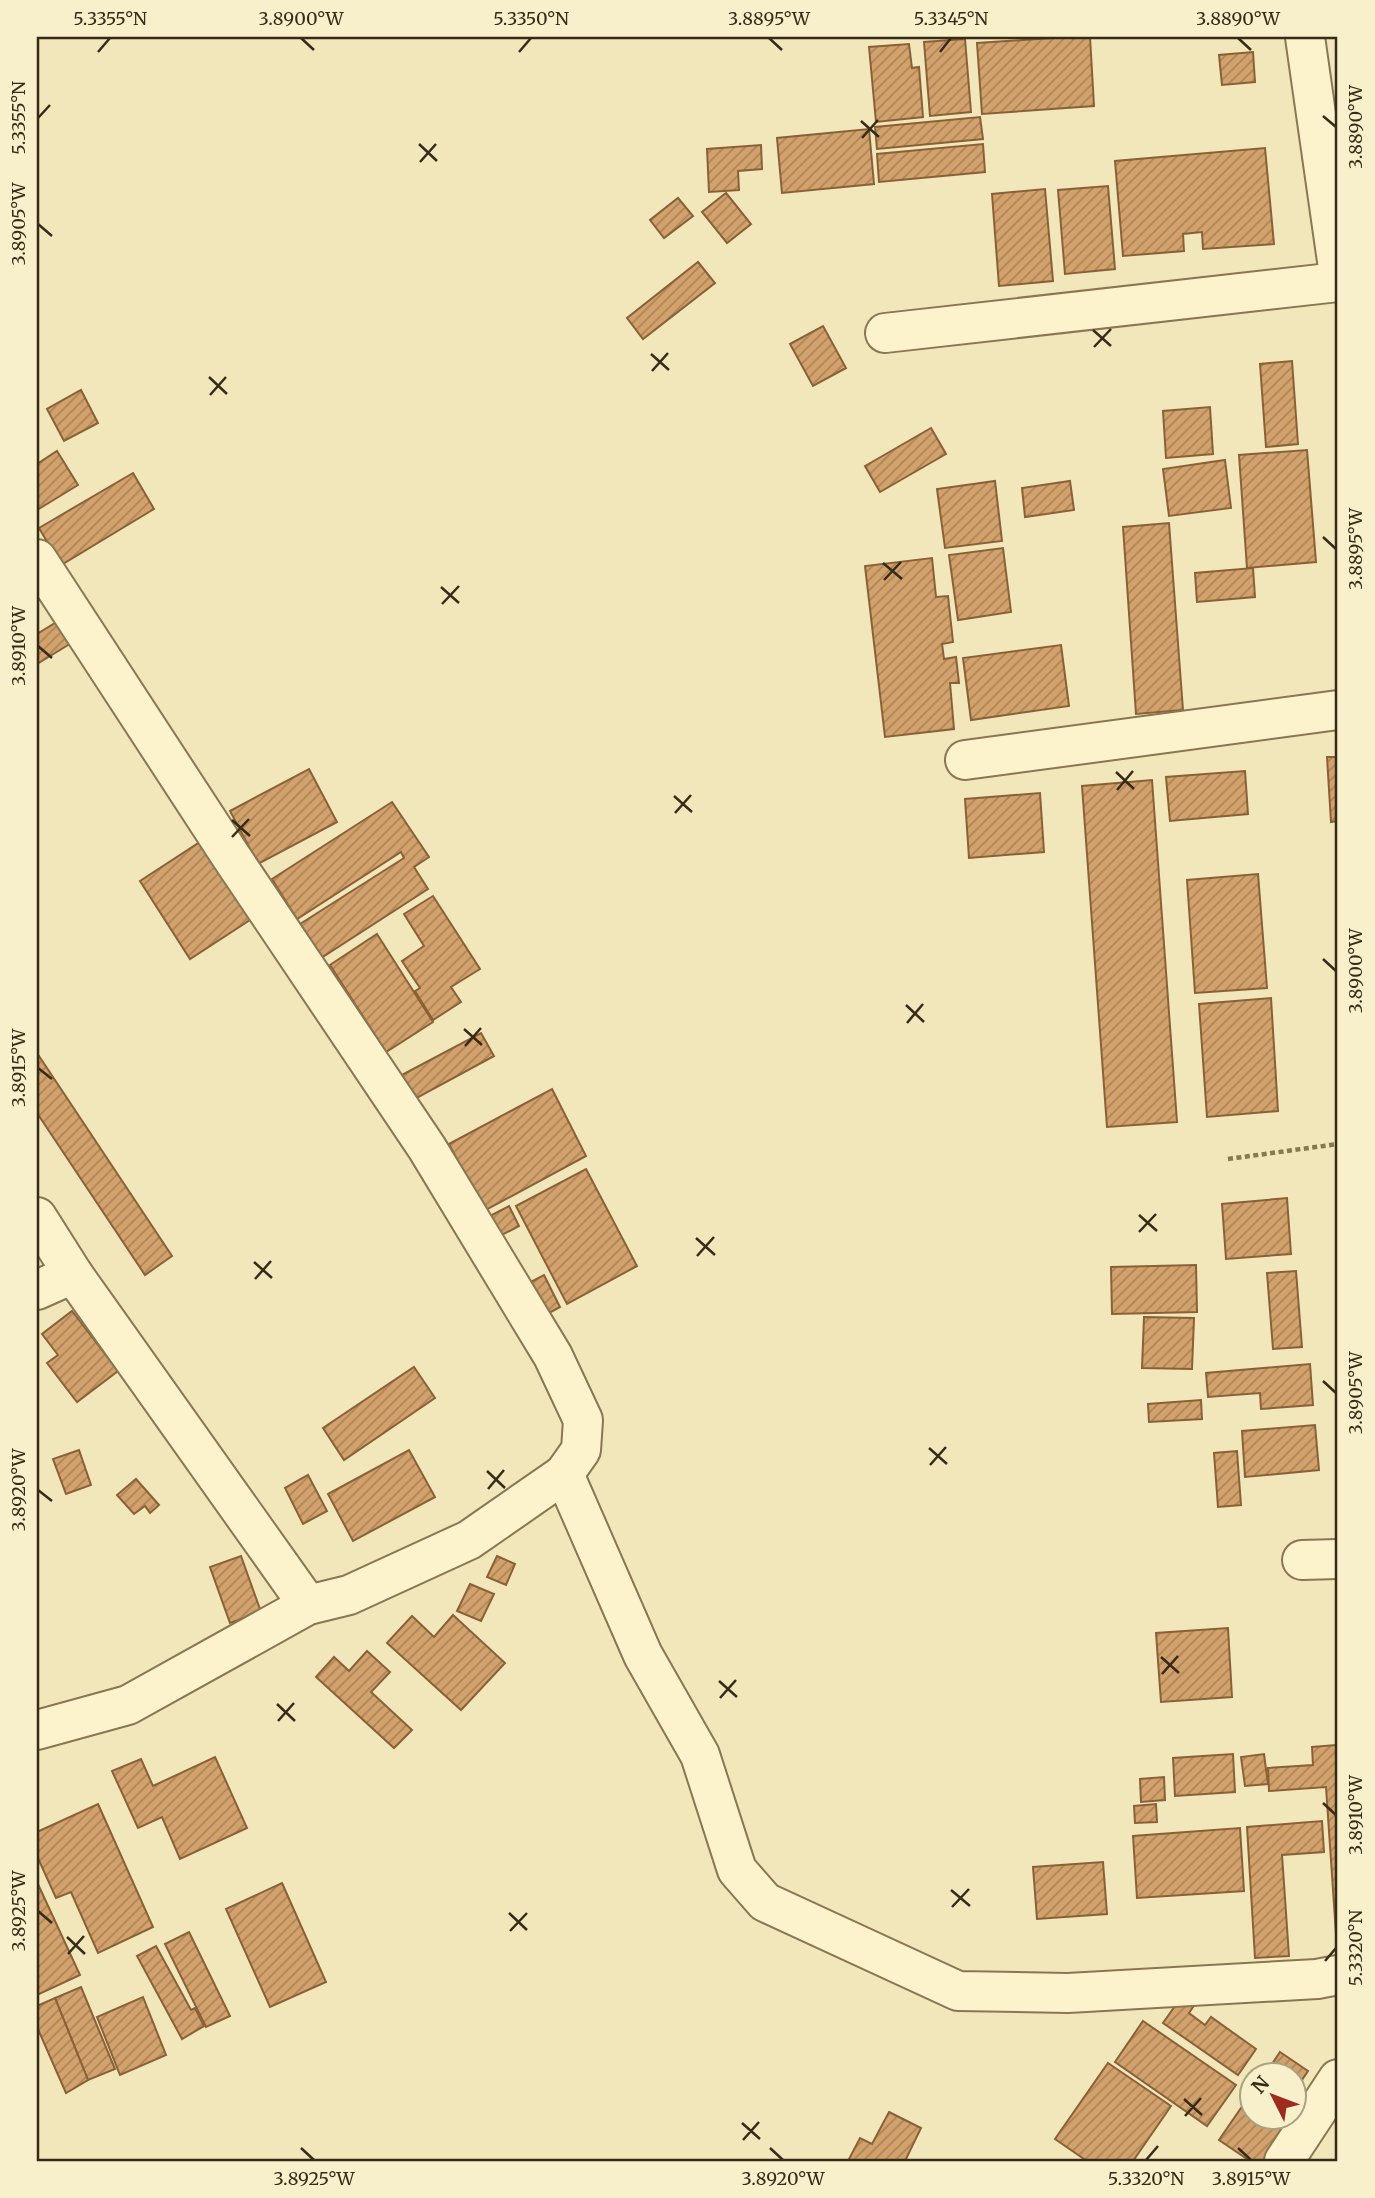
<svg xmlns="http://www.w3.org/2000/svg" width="1375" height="2198" font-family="Merriweather,serif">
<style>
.building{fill:url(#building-hatch);stroke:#8a6137;stroke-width:2}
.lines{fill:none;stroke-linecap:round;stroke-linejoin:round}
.street-casing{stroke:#897653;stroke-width:42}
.path{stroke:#897653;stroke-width:4.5;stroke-dasharray:5 3.5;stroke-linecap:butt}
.street{stroke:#fcf3cd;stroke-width:38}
.ticks{fill:none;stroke:#362b19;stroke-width:2.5}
.neatline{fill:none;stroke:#362b19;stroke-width:2.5}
.ticks-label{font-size:18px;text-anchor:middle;fill:#362b19}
</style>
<defs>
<pattern id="building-hatch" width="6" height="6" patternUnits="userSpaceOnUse" patternTransform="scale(1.75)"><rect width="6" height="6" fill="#d3a26c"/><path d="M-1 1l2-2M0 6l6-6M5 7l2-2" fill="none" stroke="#ac8458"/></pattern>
</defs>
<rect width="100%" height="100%" fill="#f1e7ba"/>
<!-- building -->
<g class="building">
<polygon points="1068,37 1090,37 1094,106 982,114 977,43"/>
<polygon points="965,39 971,112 930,116 924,42"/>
<polygon points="909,44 912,68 919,67 923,117 876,122 869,47"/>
<polygon points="1253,52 1255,82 1222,85 1219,55"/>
<polygon points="980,117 983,139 877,149 875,127"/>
<polygon points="869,129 874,184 782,193 777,138"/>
<polygon points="983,144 985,172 879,182 877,154"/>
<polygon points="761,145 762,169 738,171 739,190 709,192 707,149"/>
<polygon points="1265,148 1274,244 1203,249 1202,232 1183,234 1184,251 1123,256 1115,161"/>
<polygon points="1108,186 1115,269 1065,274 1058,190"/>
<polygon points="1045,189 1053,281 999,286 992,194"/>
<polygon points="726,193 751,224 727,243 702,212"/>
<polygon points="678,198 693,216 664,238 650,220"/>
<polygon points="698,262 715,283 643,339 627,318"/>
<polygon points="823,326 846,368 813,386 790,344"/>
<polygon points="1292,361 1298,444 1266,447 1260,364"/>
<polygon points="81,390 98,423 64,441 47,409"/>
<polygon points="1210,407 1213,454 1166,458 1163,411"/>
<polygon points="931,428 946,454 880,492 865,466"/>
<polygon points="1307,450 1316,562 1247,568 1239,455"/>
<polygon points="57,451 78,485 37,510 37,464"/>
<polygon points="1225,460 1231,508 1169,516 1163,469"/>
<polygon points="133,473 154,509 61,565 39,528"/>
<polygon points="995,481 1002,541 945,548 937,489"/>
<polygon points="1070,481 1074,510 1025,517 1022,488"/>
<polygon points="1169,523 1183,710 1136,714 1123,527"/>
<polygon points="1003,548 1011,612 958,620 949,555"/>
<polygon points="932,558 936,597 948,596 953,642 942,644 944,659 956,657 959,683 950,683 954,729 885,737 865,566"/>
<polygon points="1253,568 1255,597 1197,602 1195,573"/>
<polygon points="60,620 73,642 37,664 37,634"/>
<polygon points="1061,645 1069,706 971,720 963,658"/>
<polygon points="1327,757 1338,757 1338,821 1331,822"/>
<polygon points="309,769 337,822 258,864 230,811"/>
<polygon points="1245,771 1248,814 1170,821 1166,777"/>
<polygon points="1152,780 1177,1122 1107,1127 1082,786"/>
<polygon points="1040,793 1044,852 969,858 965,799"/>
<polygon points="392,802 429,857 414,867 428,889 321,958 300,924 404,858 401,852 297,919 272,879"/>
<polygon points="200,842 250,920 190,959 140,881"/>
<polygon points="1258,874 1267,988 1195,993 1187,880"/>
<polygon points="433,896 480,969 451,987 461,1002 433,1020 415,991 420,988 402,961 424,946 404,914"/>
<polygon points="377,934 433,1022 386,1052 330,965"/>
<polygon points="1271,998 1278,1111 1207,1117 1199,1004"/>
<polygon points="481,1033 494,1056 413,1100 400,1076"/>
<polygon points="37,1053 172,1256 145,1275 37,1113"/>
<polygon points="552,1089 586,1156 484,1211 449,1144"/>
<polygon points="586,1169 637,1266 567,1304 516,1206"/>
<polygon points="1287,1198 1291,1254 1226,1259 1222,1204"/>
<polygon points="509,1206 519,1226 498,1237 488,1217"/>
<polygon points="1196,1265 1197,1312 1112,1314 1111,1267"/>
<polygon points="1296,1271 1302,1347 1273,1349 1267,1273"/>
<polygon points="544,1275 560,1307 540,1318 523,1286"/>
<polygon points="72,1311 118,1371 77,1402 47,1363 58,1355 42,1334"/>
<polygon points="1144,1317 1194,1318 1192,1369 1142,1368"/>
<polygon points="1310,1364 1313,1405 1261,1409 1260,1393 1208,1397 1206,1373"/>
<polygon points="414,1367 435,1398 344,1460 323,1428"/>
<polygon points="1201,1400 1202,1419 1149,1422 1148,1404"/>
<polygon points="1315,1425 1319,1470 1245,1477 1242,1431"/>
<polygon points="79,1450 91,1485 66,1494 53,1459"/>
<polygon points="409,1450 435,1497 353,1541 328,1494"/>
<polygon points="1237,1451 1241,1505 1218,1507 1214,1453"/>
<polygon points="308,1475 327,1511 303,1524 285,1488"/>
<polygon points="136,1479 159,1505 150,1513 145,1506 134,1514 117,1495"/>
<polygon points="241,1556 261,1612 230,1623 210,1567"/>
<polygon points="497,1556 515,1564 506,1585 487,1577"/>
<polygon points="470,1584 494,1594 481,1621 457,1611"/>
<polygon points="453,1615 505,1663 461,1710 387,1643 412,1616 434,1637"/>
<polygon points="1228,1628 1232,1697 1161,1702 1156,1633"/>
<polygon points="367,1651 390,1672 371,1692 412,1730 394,1748 316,1677 334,1657 349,1671"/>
<polygon points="1336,1745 1337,1762 1338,1762 1337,1949 1326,1787 1269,1791 1268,1768 1313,1765 1312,1747"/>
<polygon points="1233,1754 1235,1792 1175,1796 1173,1758"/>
<polygon points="1264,1754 1268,1784 1245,1786 1241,1757"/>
<polygon points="215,1757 247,1828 180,1859 162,1817 138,1828 112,1771 141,1759 153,1786"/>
<polygon points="1164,1777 1165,1800 1141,1802 1140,1779"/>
<polygon points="98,1804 153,1927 98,1953 71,1892 56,1898 37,1856 37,1832"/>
<polygon points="1156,1804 1157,1822 1135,1823 1134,1806"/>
<polygon points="1322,1821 1324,1852 1282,1855 1289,1956 1255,1958 1247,1827"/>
<polygon points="1240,1828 1244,1891 1137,1898 1133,1836"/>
<polygon points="1103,1862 1107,1914 1037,1919 1033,1867"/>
<polygon points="37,1882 80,1975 37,1995"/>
<polygon points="282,1883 326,1982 270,2007 226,1909"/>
<polygon points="189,1932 230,2016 206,2027 165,1944"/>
<polygon points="156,1946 191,2010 195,2008 204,2026 182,2039 137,1956"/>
<polygon points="81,1987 115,2069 88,2080 55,1998"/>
<polygon points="1182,1996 1195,2004 1189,2013 1205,2025 1211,2017 1256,2049 1238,2075 1163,2023"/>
<polygon points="143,1997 166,2055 120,2075 97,2017"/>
<polygon points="55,1998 88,2080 66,2093 37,2027 37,2006"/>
<polygon points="1143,2021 1236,2085 1207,2126 1115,2062"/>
<polygon points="1280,2052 1308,2071 1298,2086 1313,2096 1267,2161 1250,2161 1219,2140 1252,2092 1252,2118 1294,2118 1294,2076 1264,2076"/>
<polygon points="1108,2063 1171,2106 1133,2161 1087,2161 1055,2139"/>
<polygon points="889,2112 921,2128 905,2161 848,2161 860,2138 872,2144"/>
</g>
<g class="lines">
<defs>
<g id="street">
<polyline points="1305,37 1338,268"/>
<polyline points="885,333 1338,282"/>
<polyline points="37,559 230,855 427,1148 553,1356 583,1420 581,1450 564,1474 469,1540 349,1595 308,1605 128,1705 37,1730"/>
<polyline points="965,760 1338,710"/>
<polyline points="37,1217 73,1274 308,1605"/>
<polyline points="37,1290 73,1274"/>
<polyline points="564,1474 643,1655 700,1755 737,1870 765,1902 958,1991 1068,1993 1317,1979 1338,1975"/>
<polyline points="1302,1560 1338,1559"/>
<polyline points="1284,2161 1338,2079"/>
</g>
</defs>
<!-- street casing -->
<use href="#street" class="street-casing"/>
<!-- path -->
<polyline class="path" points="1228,1159 1338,1144"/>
<!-- street -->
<use href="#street" class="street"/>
</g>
<!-- ticks -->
<path class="ticks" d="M301 38 314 50M769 38 782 50M1238 38 1251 50M98 52 110 38M519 52 531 38M940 52 951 38M1323 116 1336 127M38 118 50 105M861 121 879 137M862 138 878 120M419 144 437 161M420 162 436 144M38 224 52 236M1093 330 1111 346M1094 347 1111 329M651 354 669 370M652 371 668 353M209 377 227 394M210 395 226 377M1323 537 1336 549M883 563 902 579M884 580 901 562M441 587 459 603M442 604 459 586M38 646 52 658M1116 772 1134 789M1117 790 1133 771M674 796 692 812M675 813 691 795M232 820 250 836M232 837 249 819M1323 959 1336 971M906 1005 924 1022M907 1023 923 1004M464 1029 482 1045M465 1046 481 1028M38 1068 52 1079M1139 1215 1157 1231M1139 1232 1156 1214M696 1238 715 1255M697 1256 714 1237M254 1262 272 1278M255 1279 271 1261M1323 1381 1336 1393M929 1448 947 1464M930 1465 946 1447M487 1471 505 1488M488 1489 504 1470M38 1490 52 1501M1161 1657 1179 1673M1162 1674 1178 1656M719 1681 737 1697M720 1698 736 1680M277 1704 295 1721M278 1721 294 1703M1323 1803 1336 1815M951 1890 970 1906M952 1907 969 1889M38 1911 52 1923M509 1913 527 1930M510 1931 527 1913M67 1937 85 1954M68 1954 84 1936M1325 1961 1336 1948M1184 2099 1202 2115M1185 2116 1201 2098M742 2123 760 2139M743 2140 759 2122M301 2148 314 2160M770 2148 783 2160M1238 2148 1251 2160M1146 2160 1158 2146"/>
<!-- border -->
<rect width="1375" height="2198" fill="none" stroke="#f8f0ca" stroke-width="77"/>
<!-- north arrow -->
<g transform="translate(1273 2096) rotate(312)"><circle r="33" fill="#f8f0ca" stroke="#aaa183" stroke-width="2"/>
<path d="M0-5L12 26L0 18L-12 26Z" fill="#9d2b1e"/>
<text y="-10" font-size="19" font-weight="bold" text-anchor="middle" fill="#362b19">N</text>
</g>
<rect x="38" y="38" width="1298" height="2122" class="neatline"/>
<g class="ticks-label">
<text x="110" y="25">5.3355°N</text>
<text x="301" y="25">3.8900°W</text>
<text x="531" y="25">5.3350°N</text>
<text x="769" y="25">3.8895°W</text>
<text x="951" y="25">5.3345°N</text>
<text x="1238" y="25">3.8890°W</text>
<text transform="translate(19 118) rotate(-90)" y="6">5.3355°N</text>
<text transform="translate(1356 127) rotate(-90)" y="6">3.8890°W</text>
<text transform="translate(19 224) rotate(-90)" y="6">3.8905°W</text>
<text transform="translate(1356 549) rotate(-90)" y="6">3.8895°W</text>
<text transform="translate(19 646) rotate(-90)" y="6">3.8910°W</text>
<text transform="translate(1356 971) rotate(-90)" y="6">3.8900°W</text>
<text transform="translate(19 1068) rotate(-90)" y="6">3.8915°W</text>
<text transform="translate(1356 1393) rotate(-90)" y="6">3.8905°W</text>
<text transform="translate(19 1490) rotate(-90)" y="6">3.8920°W</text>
<text transform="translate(1356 1815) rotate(-90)" y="6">3.8910°W</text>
<text transform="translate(19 1911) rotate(-90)" y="6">3.8925°W</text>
<text transform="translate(1356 1948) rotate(-90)" y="6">5.3320°N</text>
<text x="314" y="2185">3.8925°W</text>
<text x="783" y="2185">3.8920°W</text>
<text x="1146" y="2185">5.3320°N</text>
<text x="1251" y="2185">3.8915°W</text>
</g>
</svg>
